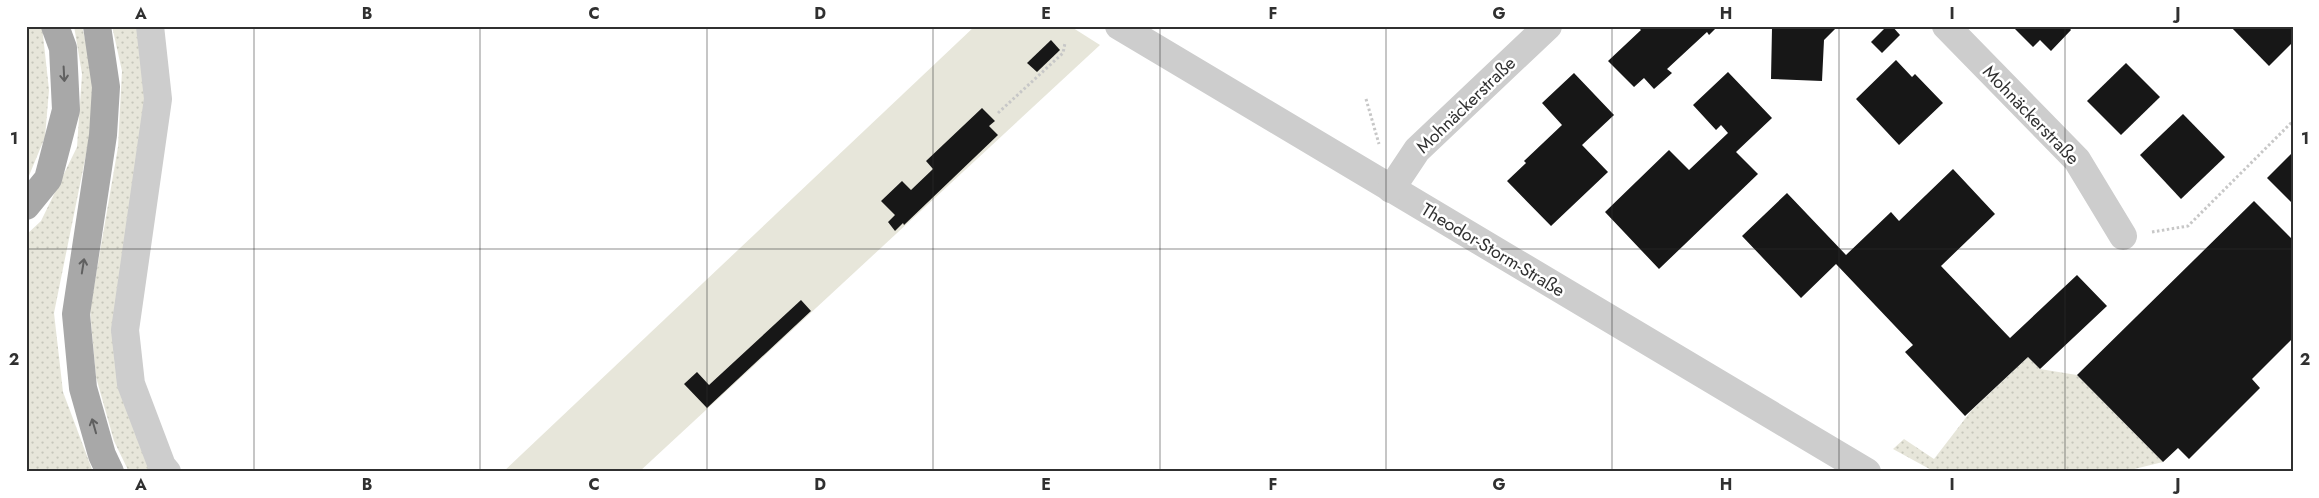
<svg xmlns="http://www.w3.org/2000/svg" width="2319" height="498" font-family="Jost,sans-serif">
<style>
.grass{fill:url(#grass-dots)}
.garden{fill:#e7e6da}
.building{fill:#171717}
.lines{fill:none;stroke-linecap:round;stroke-linejoin:round}
.path{stroke:#c7c7c7;stroke-width:3;stroke-dasharray:2.5 2.5;stroke-linecap:butt}
.minor{stroke:#cdcdcd;stroke-width:28}
.major{stroke:#a8a8a8;stroke-width:28}
.oneway{stroke:#606060}
.grid{fill:none;stroke:#303030;stroke-width:1;stroke-opacity:0.55}
.labels{text-anchor:middle;stroke-width:5;stroke-linejoin:round;paint-order:stroke}
.street-label{font-size:18px;fill:#303030;stroke:#fff}
.neatline{fill:none;stroke:#303030;stroke-width:2}
.grid-label{font-size:16px;text-anchor:middle;font-weight:bold;fill:#303030}
</style>
<defs>
<pattern id="grass-dots" width="8" height="8" patternUnits="userSpaceOnUse" patternTransform="scale(1.25)"><rect width="8" height="8" fill="#e7e6da"/><path d="M2 2h.1M6 6h.1" fill="none" stroke="#c6c6bb" stroke-width="1.8" stroke-linecap="round"/></pattern>
</defs>
<rect width="100%" height="100%" fill="#fff"/>
<!-- grass -->
<g class="grass">
<polygon points="26,26 42,26 49,90 45,137 26,183"/>
<polygon points="74,26 82,26 92,69 92,125 54,313 63,392 93,472 26,472 26,235 41,221 77,147 82,74"/>
<polygon points="112,26 142,26 147,87 121,302 156,472 129,472 114,441 96,377 90,310 118,147 122,71"/>
<polygon points="2028,357 2040,369 2077,375 2163,462 2122,472 1935,472 1893,449 1904,439 1934,459 1971,411"/>
</g>
<!-- garden -->
<polygon class="garden" points="975,26 1070,26 1100,45 639,472 503,472"/>
<!-- building -->
<g class="building">
<polygon points="1639,26 1718,26 1709,35 1707,32 1667,69 1672,73 1654,89 1644,78 1634,87 1608,61 1641,30 1638,27"/>
<polygon points="1775,26 1838,26 1824,40 1822,81 1771,79 1772,28"/>
<polygon points="1887,26 1892,26 1900,35 1882,53 1871,42"/>
<polygon points="2012,26 2068,26 2071,30 2051,51 2040,40 2033,47"/>
<polygon points="2230,26 2293,26 2293,42 2269,66"/>
<polygon points="1051,40 1060,50 1037,72 1027,63"/>
<polygon points="1896,60 1912,77 1915,74 1943,103 1899,145 1856,99"/>
<polygon points="2126,63 2160,97 2121,135 2087,101"/>
<polygon points="1728,72 1772,118 1736,152 1758,174 1659,269 1605,212 1669,150 1689,170 1728,133 1721,125 1716,130 1693,105"/>
<polygon points="1574,73 1614,115 1582,145 1608,172 1551,226 1507,181 1526,163 1524,161 1562,125 1542,103"/>
<polygon points="982,108 995,121 989,126 998,135 904,225 903,223 895,231 888,222 895,215 881,201 902,181 911,190 933,169 926,161"/>
<polygon points="2183,114 2225,157 2181,199 2140,155"/>
<polygon points="2293,152 2293,204 2267,178"/>
<polygon points="1953,169 1995,214 1941,266 2010,338 2077,275 2107,306 2040,369 2028,357 1965,416 1905,352 1913,345 1836,264 1801,298 1742,236 1787,193 1846,255 1891,212 1899,221"/>
<polygon points="2254,201 2293,240 2293,338 2252,379 2260,388 2189,459 2178,448 2163,462 2077,375"/>
<polygon points="801,300 811,311 707,408 684,384 697,372 709,385"/>
</g>
<g class="lines">
<!-- path -->
<g class="path">
<polyline points="1366,99 1379,144"/>
<polyline points="998,113 1063,53 1065,43"/>
<polyline points="2152,232 2188,226 2293,121"/>
</g>
<!-- minor -->
<g class="minor">
<polyline points="150,26 158,99 125,330 131,384 162,466 167,472"/>
<polyline points="1119,26 1867,472"/>
<polyline points="1946,26 2077,160 2123,236"/>
<polyline points="1391,189 1417,150 1548,26"/>
</g>
<!-- major -->
<g class="major">
<polyline points="97,26 106,87 103,135 76,314 83,388 102,455 110,472"/>
<polyline points="26,206 48,179 66,110 63,48 55,26"/>
</g>
</g>
<!-- one-way arrows -->
<defs><path id="oneway-shaft" d="M-6 0H5M1.5-3L5.5 0L1.5 3" fill="none" stroke-width="1.6" stroke-linecap="round" stroke-linejoin="round" transform="scale(1.25)"/></defs>
<g class="oneway">
<use href="#oneway-shaft" transform="translate(64 74) rotate(87)"/>
<use href="#oneway-shaft" transform="translate(83 266) rotate(-81)"/>
<use href="#oneway-shaft" transform="translate(94 426) rotate(-106)"/>
</g>
<!-- grid -->
<path class="grid" d="M254 26V472M480 26V472M707 26V472M933 26V472M1160 26V472M1386 26V472M1612 26V472M1839 26V472M2065 26V472M26 249H2293"/>
<g class="labels">
<!-- street labels -->
<g class="street-label">
<text transform="translate(1466 105) rotate(-44)" y="6">Mohnäckerstraße</text>
<text transform="translate(2031 115) rotate(46)" y="6">Mohnäckerstraße</text>
<text transform="translate(1493 250) rotate(31)" y="6">Theodor-Storm-Straße</text>
</g>
</g>
<!-- border -->
<rect width="2319" height="498" fill="none" stroke="#ffffff" stroke-width="55"/>
<rect x="28" y="28" width="2264" height="442" class="neatline"/>
<g class="grid-label">
<text x="141" y="19">A</text>
<text x="367" y="19">B</text>
<text x="594" y="19">C</text>
<text x="820" y="19">D</text>
<text x="1046" y="19">E</text>
<text x="1273" y="19">F</text>
<text x="1499" y="19">G</text>
<text x="1726" y="19">H</text>
<text x="1952" y="19">I</text>
<text x="2178" y="19">J</text>
<text x="14" y="144">1</text>
<text x="2305" y="144">1</text>
<text x="14" y="365">2</text>
<text x="2305" y="365">2</text>
<text x="141" y="490">A</text>
<text x="367" y="490">B</text>
<text x="594" y="490">C</text>
<text x="820" y="490">D</text>
<text x="1046" y="490">E</text>
<text x="1273" y="490">F</text>
<text x="1499" y="490">G</text>
<text x="1726" y="490">H</text>
<text x="1952" y="490">I</text>
<text x="2178" y="490">J</text>
</g>
</svg>
